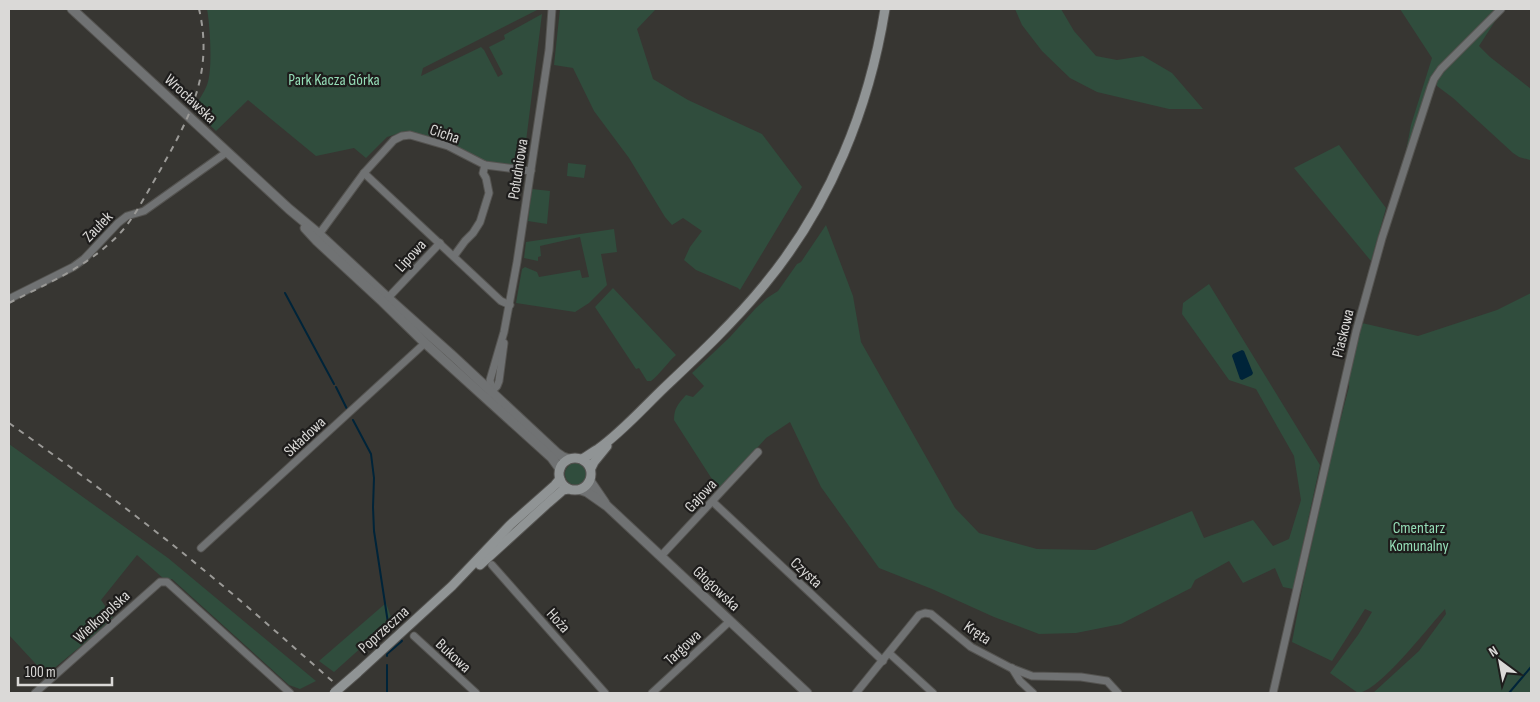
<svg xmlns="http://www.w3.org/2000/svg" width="1540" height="702" font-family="'Sofia Sans Condensed',sans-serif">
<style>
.green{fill:#304d3d}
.water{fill:#002439}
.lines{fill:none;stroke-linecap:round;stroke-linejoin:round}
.stream{stroke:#002439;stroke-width:2}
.minor-casing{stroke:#545350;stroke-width:9}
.tertiary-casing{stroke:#545350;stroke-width:11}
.secondary-casing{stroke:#545350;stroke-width:11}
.minor{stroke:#707273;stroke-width:7}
.tertiary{stroke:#707273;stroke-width:9}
.secondary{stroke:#909495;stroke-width:9}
.rail{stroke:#9b9a97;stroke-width:2;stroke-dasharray:6 6;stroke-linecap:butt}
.secondary-bridge-casing{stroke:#545350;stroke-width:11;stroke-linecap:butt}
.secondary-bridge{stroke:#909495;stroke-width:9}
.labels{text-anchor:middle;stroke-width:4.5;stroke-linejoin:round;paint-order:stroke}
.park-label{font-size:16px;fill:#95ddb7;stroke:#1e1d1c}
.street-label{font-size:16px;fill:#dad9d7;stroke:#1e1d1c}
</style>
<rect width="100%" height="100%" fill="#373632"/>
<!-- green -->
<g class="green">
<path d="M207 9H539L423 68 421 76 481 47 484 50 498 77 503 74 489 47 505 39 504 35 542 14 523 165 479 162 450 143 403 132 387 137 366 158 354 148 316 156 248 100 216 131 193 109C198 101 204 93 207 85 213 70 210 25 207 9Z"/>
<polygon points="560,9 774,9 655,10 637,29 653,79 688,100 762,134 802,187 740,290 738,288 696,270 684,260 690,247 702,231 683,218 672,225 665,217 629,158 594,111 573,68 554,65"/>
<polygon points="1015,9 1061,9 1074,31 1096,56 1117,60 1143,56 1172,73 1203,109 1169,109 1097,92 1070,78 1042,51 1022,25"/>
<polygon points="1400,9 1495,9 1437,69 1430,83 1405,156 1411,125 1432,58"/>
<polygon points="1501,12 1479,46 1490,57 1531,89 1531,160 1530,160 1519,157 1513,153 1453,98 1437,86 1437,79"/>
<polygon points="1339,145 1386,208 1371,261 1294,168"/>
<polygon points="568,163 586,165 584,178 567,176"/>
<polygon points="532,189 550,191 547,224 528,221"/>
<path d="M826 225 853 296 861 342 955 508 979 533 1037 549 1095 550 1192 511 1204 538 1253 520 1273 546 1289 539 1301 500 1294 456 1256 389 1229 380 1182 314 1183 303 1209 284 1320 465 1293 589 1283 587 1275 568 1243 583 1229 561 1195 580 1191 588 1121 624 1076 633 1039 634 994 617 932 589 879 568 821 487 790 422 766 438 719 490 674 420C674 408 678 404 686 395L693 397 704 386 692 373 730 337 756 308 767 298 778 291 797 264 801 262Z"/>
<polygon points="614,229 617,252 601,254 607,285 589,303 575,312 516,303 522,269 525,267 537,272 539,277 580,270 582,278 589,277 580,237 540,246 541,256 538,257 538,261 524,258 526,242"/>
<path d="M613 288 676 355C667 363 661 373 651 381H647L639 368 636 369 595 307Z"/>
<path d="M1531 293V693H1373L1419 651 1446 614 1445 609C1429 626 1379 692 1358 693L1330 673 1358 635 1372 612 1365 609 1332 661 1292 642 1303 584 1332 452 1349 387V375L1362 323 1418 336 1497 310Z"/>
<polygon points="9,444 168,558 316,681 300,689 289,685 172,579 164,579 137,555 101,600 113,617 93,636 46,675 9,635"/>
<circle cx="576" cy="474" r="11"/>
<polygon points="386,603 392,620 334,672 319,661"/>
</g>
<!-- water -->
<polygon class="water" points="1242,350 1244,351 1253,373 1252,375 1242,380 1240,379 1232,356 1233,354"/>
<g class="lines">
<!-- stream -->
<g class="stream">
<polyline points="285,293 334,384"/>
<polyline points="336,387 348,411"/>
<polyline points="353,420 371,454 374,478 373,507 374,531 388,623"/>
<polyline points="387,656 387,654 402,641 401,640"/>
<polyline points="387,665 387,693"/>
<polyline points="1509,693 1531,667"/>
</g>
<defs>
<g id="minor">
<polyline points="364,173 501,301 510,305"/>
<polyline points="317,237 364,173 394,140 402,136 410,135 448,146 485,165 531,171"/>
<polyline points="454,256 465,241 473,233 480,222 489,193 486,178 483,173 485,165"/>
<polyline points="9,299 73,267 84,259 118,223 127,216 144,211 227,152"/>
<polyline points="385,301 440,243"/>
<polyline points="492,391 490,380 504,332 517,262 549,50 552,9"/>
<polyline points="490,393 497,386 499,381 504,343"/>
<polyline points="713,502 883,661"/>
<polyline points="201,548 425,343"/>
<polyline points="661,556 758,452"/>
<polyline points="492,565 605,693"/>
<polyline points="414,636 476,693"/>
<polyline points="889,653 933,693"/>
<polyline points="1012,668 1020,681 1033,693"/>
<polyline points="35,693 160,582 167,582 290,693"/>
<polyline points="652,693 730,621"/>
<polyline points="856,693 919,615 925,613 931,614 971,647 1011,668 1032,676 1081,677 1107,681 1118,693"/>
<polyline points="1273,693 1356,332 1382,238 1431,87 1434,79 1441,69 1501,9"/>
</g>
<g id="tertiary">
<polyline points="72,9 289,209 319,234 388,298 453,356 557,453 563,457 569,459"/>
<polyline points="305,228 317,241 383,302 425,343 552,458 560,469"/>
<polyline points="590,481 605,503"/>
<polyline points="581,490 587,492 607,506 807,693"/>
</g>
<g id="secondary">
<circle cx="575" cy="474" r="16"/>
<path d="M582 459C588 456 592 452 598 449 622 432 643 408 665 387 700 354 735 321 765 284 830 205 869 109 885 9"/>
<polyline points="591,468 594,462 607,446"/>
<polyline points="480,565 548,503 563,490 568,489"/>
<polyline points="357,673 452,586 510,525 555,485 560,479"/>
</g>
</defs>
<!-- minor casing -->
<use href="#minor" class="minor-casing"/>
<!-- tertiary casing -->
<use href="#tertiary" class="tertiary-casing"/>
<!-- secondary casing -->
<use href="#secondary" class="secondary-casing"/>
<!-- minor -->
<use href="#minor" class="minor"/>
<!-- tertiary -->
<use href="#tertiary" class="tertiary"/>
<!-- secondary -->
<use href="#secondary" class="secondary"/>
<!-- rail -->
<g class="rail">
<path d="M9 303C44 285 80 270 110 243 130 226 141 203 154 181 186 124 215 77 199 9"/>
<path d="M9 423C78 472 146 522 211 576 257 614 301 654 346 693"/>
</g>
<defs>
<polyline id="secondary-bridge" points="334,693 357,673"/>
</defs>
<!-- secondary-bridge casing -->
<use href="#secondary-bridge" class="secondary-bridge-casing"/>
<!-- secondary-bridge -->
<use href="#secondary-bridge" class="secondary-bridge"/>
</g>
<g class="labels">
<!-- park labels -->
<g class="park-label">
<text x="334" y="85">Park Kacza Górka</text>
<text x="1419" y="533">Cmentarz<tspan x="1419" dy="18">Komunalny</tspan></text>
</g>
<!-- street labels -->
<g class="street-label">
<text transform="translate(191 98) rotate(43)" y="6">Wrocławska</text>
<text transform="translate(445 133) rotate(19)" y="6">Cicha</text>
<text transform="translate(517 169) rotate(-81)" y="6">Południowa</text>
<text transform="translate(97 226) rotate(-46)" y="6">Zaułek</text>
<text transform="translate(410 255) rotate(-47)" y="6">Lipowa</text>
<text transform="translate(1342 333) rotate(-76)" y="6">Piaskowa</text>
<text transform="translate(304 436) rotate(-43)" y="6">Składowa</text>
<text transform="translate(700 495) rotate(-47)" y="6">Gajowa</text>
<text transform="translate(807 572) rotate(43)" y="6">Czysta</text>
<text transform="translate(717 588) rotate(43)" y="6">Głogowska</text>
<text transform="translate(101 616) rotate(-42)" y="6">Wielkopolska</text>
<text transform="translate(559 620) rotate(48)" y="6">Hoża</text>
<text transform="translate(383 629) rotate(-42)" y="6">Poprzeczna</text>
<text transform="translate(978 632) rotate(34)" y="6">Kręta</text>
<text transform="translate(682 647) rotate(-43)" y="6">Targowa</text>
<text transform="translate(454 655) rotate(43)" y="6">Bukowa</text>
</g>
</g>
<!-- border -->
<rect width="1540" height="702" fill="none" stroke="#dad9d7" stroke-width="20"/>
<!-- north arrow -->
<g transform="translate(1500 662) rotate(328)" stroke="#1e1d1c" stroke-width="4" paint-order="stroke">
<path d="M0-4L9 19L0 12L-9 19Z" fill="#dad9d7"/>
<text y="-8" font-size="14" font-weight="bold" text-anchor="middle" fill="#dad9d7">N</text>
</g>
<!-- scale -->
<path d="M18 677v8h94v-8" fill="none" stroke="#dad9d7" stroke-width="2.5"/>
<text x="25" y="677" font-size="15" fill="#dad9d7" stroke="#1e1d1c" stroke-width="4" paint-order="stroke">100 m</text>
</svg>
